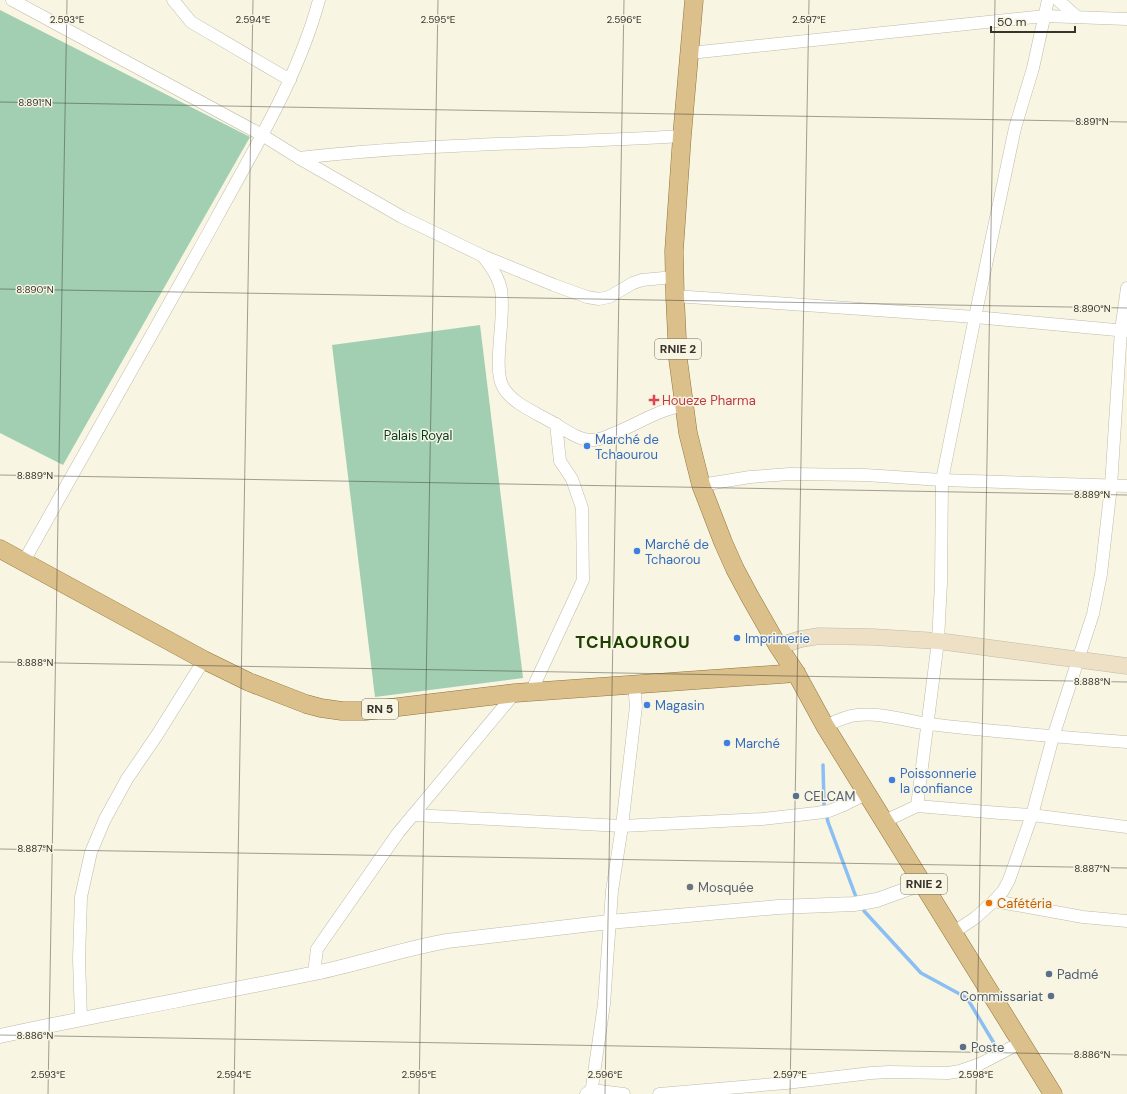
<svg xmlns="http://www.w3.org/2000/svg" width="1127" height="1094" font-family="'DM Sans',sans-serif">
<style>
.green{fill:#a2cfb2}
.lines{fill:none;stroke-linecap:round;stroke-linejoin:round}
.stream{stroke:#8bbff3;stroke-width:3.5}
.minor-casing{stroke:#bebba9;stroke-width:13}
.tertiary-casing{stroke:#bebba9;stroke-width:15}
.secondary-casing{stroke:#bebba9;stroke-width:17}
.primary-casing{stroke:#927439;stroke-width:19}
.minor{stroke:#fff;stroke-width:12}
.tertiary{stroke:#fff;stroke-width:14}
.secondary{stroke:#ede0c5;stroke-width:16}
.primary{stroke:#dbc08c;stroke-width:18}
.ticks{fill:none;stroke:#36342d;stroke-width:1;stroke-opacity:0.45}
.health-dot{fill:#e0444e;stroke:#f8f5e3;stroke-width:1.5}
.shop-dot{fill:#3f7fe0;stroke:#f8f5e3;stroke-width:1.5}
.service-dot{fill:#5c6f8a;stroke:#f8f5e3;stroke-width:1.5}
.worship-dot{fill:#6b7280;stroke:#f8f5e3;stroke-width:1.5}
.food-dot{fill:#e8710a;stroke:#f8f5e3;stroke-width:1.5}
.labels{text-anchor:middle;stroke-width:3;stroke-linejoin:round;paint-order:stroke}
.shield{fill:#f8f5e3;stroke:#706e64;stroke-width:1}
.shield-label{font-size:12px;font-weight:bold;fill:#36342d}
.health-label{font-size:13px;fill:#be3a42;stroke:#f8f5e3;text-anchor:start}
.park-label{font-size:13px;fill:#053e23;stroke:#f8f5e3}
.shop-label{font-size:13px;fill:#366cbe;stroke:#f8f5e3;text-anchor:start}
.service-label{font-size:13px;fill:#4e5e75;stroke:#f8f5e3;text-anchor:start}
.worship-label{font-size:13px;fill:#5b616d;stroke:#f8f5e3;text-anchor:start}
.food-label{font-size:13px;fill:#c56008;stroke:#f8f5e3;text-anchor:start}
.district-label{font-size:17px;font-weight:bold;letter-spacing:1px;fill:#1d4000;stroke:#f8f5e3}
.ticks-label{font-size:10px;text-anchor:middle;fill:#36342d;stroke:#f8f5e3;stroke-width:3;stroke-linejoin:round;paint-order:stroke}
</style>
<rect width="100%" height="100%" fill="#f8f5e3"/>
<!-- green -->
<g class="green">
<polygon points="0,10 250,137 63,465 0,433"/>
<polygon points="480,325 523,678 375,697 332,345"/>
</g>
<g class="lines">
<!-- stream -->
<g class="stream">
<polyline points="823,765 824,804 828,822 856,897"/>
<polyline points="864,911 921,973 967,998 995,1045"/>
</g>
<defs>
<g id="minor">
<polyline points="12,0 262,135 299,158 402,217 483,256 554,285 587,297 599,299 609,297 633,283 642,280 674,277"/>
<polyline points="173,0 191,22 290,80"/>
<polyline points="1058,0 1077,17"/>
<polyline points="690,53 1045,16 1127,19"/>
<path d="M299 158C426 143 554 144 682 136"/>
<path d="M483 256C490 266 499 277 501 290 506 316 492 368 503 387 512 403 534 412 550 421 563 428 578 441 594 440 604 439 612 434 622 430 642 421 662 409 684 405"/>
<polyline points="675,296 975,317 1127,331"/>
<polyline points="701,485 750,477 790,474 865,475 942,480 1127,486"/>
<path d="M23 563C87 448 153 334 216 219 254 149 298 78 319 0"/>
<polyline points="531,692 583,580 582,508 572,479 560,461 556,424"/>
<path d="M825 726C836 721 846 716 857 715 880 712 907 721 929 724 995 732 1061 737 1127 742"/>
<polyline points="917,806 1000,813 1032,815 1127,827"/>
<polyline points="413,815 622,826 762,819 816,813 829,811 844,805 868,793"/>
<polyline points="885,821 917,806 938,641 941,583 942,480 975,317 1015,128 1033,68 1048,0"/>
<polyline points="994,901 1083,917 1127,921"/>
<polyline points="954,932 975,918 994,901 1003,891 1009,880 1032,815 1053,737 1093,614 1101,574 1111,486 1121,330 1127,288"/>
<polyline points="316,973 315,965 317,949 398,833 515,693"/>
<polyline points="81,1018 79,959 81,897 91,852 105,819 127,779 157,735 204,660"/>
<polyline points="586,1094 591,1090 624,1094"/>
<polyline points="591,1094 604,1004 612,891 622,826 636,706 634,685"/>
<polyline points="659,1094 786,1083 871,1073 889,1072 948,1073 960,1071 980,1064 1020,1043"/>
</g>
<path id="tertiary" d="M0 1036C105 1013 210 995 315 973 359 964 402 949 447 941L609 922 778 907 854 904 877 900 924 883"/>
<polyline id="secondary" points="778,646 801,639 819,636 873,637 938,641 1127,666"/>
<g id="primary">
<polyline points="694,0 682,136 674,251 675,296 678,359 688,433 701,485 723,542 735,569 750,597 778,646 796,673 825,726 1053,1094"/>
<polyline points="0,549 204,660 249,682 306,704 321,708 342,711 365,711 515,693 796,673"/>
</g>
</defs>
<!-- minor casing -->
<use href="#minor" class="minor-casing"/>
<!-- tertiary casing -->
<use href="#tertiary" class="tertiary-casing"/>
<!-- secondary casing -->
<use href="#secondary" class="secondary-casing"/>
<!-- primary casing -->
<use href="#primary" class="primary-casing"/>
<!-- minor -->
<use href="#minor" class="minor"/>
<!-- tertiary -->
<use href="#tertiary" class="tertiary"/>
<!-- secondary -->
<use href="#secondary" class="secondary"/>
<!-- primary -->
<use href="#primary" class="primary"/>
</g>
<!-- ticks -->
<path class="ticks" d="M0 102 1127 122M0 289 1127 308M0 475 1127 495M0 662 1127 682M0 849 1127 868M0 1035 1127 1055M48 1094 67 0M234 1094 253 0M419 1094 438 0M605 1094 624 0M790 1094 809 0M976 1094 995 0"/>
<!-- markers -->
<path class="health-dot" d="M652 394h4v4h4v4h-4v4h-4v-4h-4v-4h4z"/>
<g class="shop-dot">
<circle cx="587" cy="446" r="4"/>
<circle cx="637" cy="551" r="4"/>
<circle cx="737" cy="638" r="4"/>
<circle cx="647" cy="705" r="4"/>
<circle cx="727" cy="743" r="4"/>
<circle cx="892" cy="780" r="4"/>
</g>
<g class="service-dot">
<circle cx="796" cy="796" r="4"/>
<circle cx="1049" cy="974" r="4"/>
<circle cx="1051" cy="996" r="4"/>
<circle cx="963" cy="1047" r="4"/>
</g>
<circle class="worship-dot" cx="690" cy="887" r="4"/>
<circle class="food-dot" cx="989" cy="903" r="4"/>
<g class="labels">
<!-- shield labels -->
<g class="shield">
<rect x="655" y="339" width="46" height="20" rx="3"/>
<rect x="362" y="699" width="36" height="20" rx="3"/>
<rect x="901" y="874" width="46" height="20" rx="3"/>
</g>
<g class="shield-label">
<text x="678" y="353">RNIE 2</text>
<text x="380" y="713">RN 5</text>
<text x="924" y="888">RNIE 2</text>
</g>
<!-- health labels -->
<g class="health-label">
<text x="662" y="405">Houeze Pharma</text>
</g>
<!-- park labels -->
<g class="park-label">
<text x="418" y="440">Palais Royal</text>
</g>
<!-- shop labels -->
<g class="shop-label">
<text x="595" y="444">Marché de<tspan x="595" dy="15">Tchaourou</tspan></text>
<text x="645" y="549">Marché de<tspan x="645" dy="15">Tchaorou</tspan></text>
<text x="745" y="643">Imprimerie</text>
<text x="655" y="710">Magasin</text>
<text x="735" y="748">Marché</text>
<text x="900" y="778">Poissonnerie<tspan x="900" dy="15">la confiance</tspan></text>
</g>
<!-- service labels -->
<g class="service-label">
<text x="804" y="801">CELCAM</text>
<text x="1057" y="979">Padmé</text>
<text x="1043" y="1001" text-anchor="end">Commissariat</text>
<text x="971" y="1052">Poste</text>
</g>
<!-- worship labels -->
<g class="worship-label">
<text x="698" y="892">Mosquée</text>
</g>
<!-- food labels -->
<g class="food-label">
<text x="997" y="908">Cafétéria</text>
</g>
<!-- district labels -->
<g class="district-label">
<text x="633" y="648">TCHAOUROU</text>
</g>
</g>
<g class="ticks-label">
<text x="67" y="23">2.593°E</text>
<text x="253" y="23">2.594°E</text>
<text x="438" y="23">2.595°E</text>
<text x="624" y="23">2.596°E</text>
<text x="809" y="23">2.597°E</text>
<text x="35" y="106">8.891°N</text>
<text x="1092" y="125">8.891°N</text>
<text x="35" y="293">8.890°N</text>
<text x="1092" y="312">8.890°N</text>
<text x="35" y="479">8.889°N</text>
<text x="1092" y="498">8.889°N</text>
<text x="35" y="666">8.888°N</text>
<text x="1092" y="685">8.888°N</text>
<text x="35" y="852">8.887°N</text>
<text x="1092" y="872">8.887°N</text>
<text x="35" y="1039">8.886°N</text>
<text x="1092" y="1058">8.886°N</text>
<text x="48" y="1078">2.593°E</text>
<text x="234" y="1078">2.594°E</text>
<text x="419" y="1078">2.595°E</text>
<text x="605" y="1078">2.596°E</text>
<text x="790" y="1078">2.597°E</text>
<text x="976" y="1078">2.598°E</text>
</g>
<!-- scale -->
<path d="M991 26v6h84v-6" fill="none" stroke="#36342d" stroke-width="2"/>
<text x="997" y="26" font-size="12" fill="#36342d" stroke="#f8f5e3" stroke-width="3" paint-order="stroke">50 m</text>
</svg>
